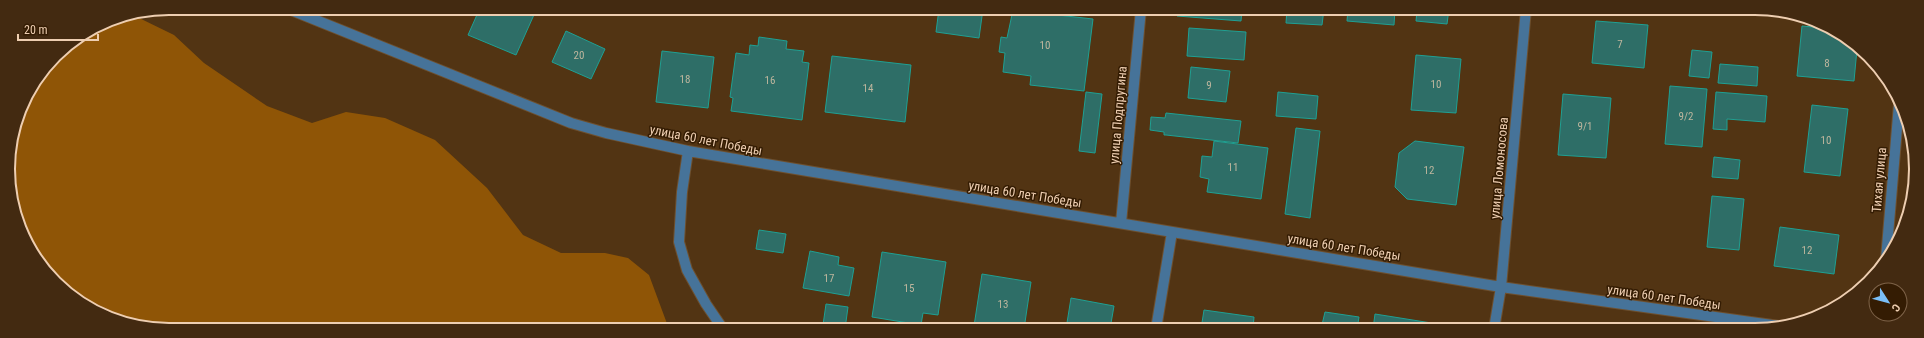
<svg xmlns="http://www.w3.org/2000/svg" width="1924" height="338" viewBox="0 0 1924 338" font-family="'Roboto Condensed',sans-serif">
	<rect width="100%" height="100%" fill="#523413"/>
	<path fill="#8f5506" d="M133,15l41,20 30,28 63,43 45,17 34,-11 39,6 50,22 52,48 36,47 38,18h44l23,5 21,17 20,54h-521l-59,-20 -41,-34 -32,-54 -8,-62 12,-52 35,-52 53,-35z"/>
	<path fill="#2e6e67" stroke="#1fa093" d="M480,8h57l-21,47 -48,-20z
		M939,9h44l-4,29 -43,-6z
		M1177,9h65l-1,12 -64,-5z
		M1287,9h37l-2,16 -36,-2z
		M1348,9h47l-1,16 -47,-4z
		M1408,9h41l-2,15 -31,-3 1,-10z
		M1674,9h20v2z
		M1730,9h40l-1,4z
		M1013,10l80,9 -9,72 -54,-6 1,-9 -28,-4 2,-19 -6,-1 2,-15 6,1z
		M1596,21l52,4 -4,43 -52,-5z
		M1802,26l33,3 22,20 -3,32 -57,-5z
		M1189,28l57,4 -2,28 -57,-4z
		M566,31l39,18 -14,30 -39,-17z
		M759,37l28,4 -1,8 18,2 -2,11 7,1 -7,57 -71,-9 2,-13 -3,-1 6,-44 13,2 1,-10 8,1z
		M1692,50l20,2 -3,26 -20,-2z
		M662,51l52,6 -6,51 -52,-6z
		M1416,55l45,4 -5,54 -45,-3z
		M832,56l79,9 -6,57 -80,-10z
		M1720,64l38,3 -1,19 -39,-3z
		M1191,67l39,4 -4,31 -38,-4z
		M1670,86l37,3 -5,58 -37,-3z
		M1086,92l16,2 -7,59 -16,-2z
		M1278,92l40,4 -2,23 -40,-3z
		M1716,92l51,4 -2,26 -38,-3v11l-14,-1z
		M1563,94l48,4 -5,60 -48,-3z
		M1812,105l36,4 -8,67 -36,-4z
		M1166,113l75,8 -3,22 -72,-8h-2v-3l-14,-2 1,-13 14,1z
		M1296,128l24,3 -10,87 -25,-4z
		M1214,141l54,7 -7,51 -54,-7 2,-13 -9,-2 2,-21 10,1z
		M1415,141l49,6 -8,58 -49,-6 -12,-12 4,-34z
		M1714,157l26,3 -2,19 -26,-2z
		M1712,196l32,3 -5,51 -32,-3z
		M1780,227l59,8 -5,39 -60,-8z
		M759,230l27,4 -3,19 -27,-4z
		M810,251l29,6 -1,8 16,3 -5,28 -46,-8z
		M882,252l64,10 -8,53 -15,-2 -2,12 -49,-8z
		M982,274l49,8 -7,47h-31l-19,-3z
		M1071,298l43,8 -4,23h-44z
		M826,304l22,3 -3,22h-16v-3l-6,-1z
		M1204,310l50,7 -1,12h-52z
		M1325,312l34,5 -2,12h-36z
		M1375,314l69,11v4h-71z"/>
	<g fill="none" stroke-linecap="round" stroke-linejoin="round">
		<g stroke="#6e502f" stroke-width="12">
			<path id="minor" d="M286,8l285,115 35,10 82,18 813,136 279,39
				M688,151l-6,41 -3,50 8,28 19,34 17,25
				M1121,223l20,-214
				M1886,259l13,-155
				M1156,329l16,-97
				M1494,329l7,-42 25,-278"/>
		</g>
		<use href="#minor" stroke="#467399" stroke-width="10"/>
	</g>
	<g text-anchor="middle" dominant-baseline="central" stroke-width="3" stroke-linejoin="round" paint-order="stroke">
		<g font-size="11" fill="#beb69e">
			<text x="1620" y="44">7</text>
			<text x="1045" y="45">10</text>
			<text x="579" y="55">20</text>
			<text x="1827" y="63">8</text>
			<text x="685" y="79">18</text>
			<text x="770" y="80">16</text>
			<text x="1436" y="84">10</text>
			<text x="1209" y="85">9</text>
			<text x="868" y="88">14</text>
			<text x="1686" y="116">9/2</text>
			<text x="1585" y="126">9/1</text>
			<text x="1826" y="140">10</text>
			<text x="1233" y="167">11</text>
			<text x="1429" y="170">12</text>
			<text x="1807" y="250">12</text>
			<text x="829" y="278">17</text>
			<text x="909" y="288">15</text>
			<text x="1003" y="304">13</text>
		</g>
		<g font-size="13" fill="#eeceb1" stroke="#341c03">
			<text transform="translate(1118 115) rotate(-85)">улица Подпругина</text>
			<text transform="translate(706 140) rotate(11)">улица 60 лет Победы</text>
			<text transform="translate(1499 168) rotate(-85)">улица Ломоносова</text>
			<text transform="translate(1879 180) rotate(-85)">Тихая улица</text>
			<text transform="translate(1025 194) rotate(9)">улица 60 лет Победы</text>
			<text transform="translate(1344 247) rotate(9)">улица 60 лет Победы</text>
			<text transform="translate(1664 297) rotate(8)">улица 60 лет Победы</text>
		</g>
	</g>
	<path d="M0 0H1924V338H0ZM169 15H1755A154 154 0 0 1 1909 169V169A154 154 0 0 1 1755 323H169A154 154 0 0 1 15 169V169A154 154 0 0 1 169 15Z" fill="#432a11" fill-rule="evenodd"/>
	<path fill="none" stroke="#eeceb1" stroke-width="2" d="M169 15H1755A154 154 0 0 1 1909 169V169A154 154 0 0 1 1755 323H169A154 154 0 0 1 15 169V169A154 154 0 0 1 169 15Z"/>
	<g transform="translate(1888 302) rotate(126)"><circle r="19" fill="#341c03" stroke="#7e6349"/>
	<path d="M0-3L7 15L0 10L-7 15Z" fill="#7abff8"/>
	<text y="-6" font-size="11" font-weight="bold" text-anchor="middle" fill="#eeceb1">С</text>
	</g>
	<path d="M18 34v6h80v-6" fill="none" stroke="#eeceb1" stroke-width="2"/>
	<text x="24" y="34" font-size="12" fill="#eeceb1" stroke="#341c03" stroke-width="3" paint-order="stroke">20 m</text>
</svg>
